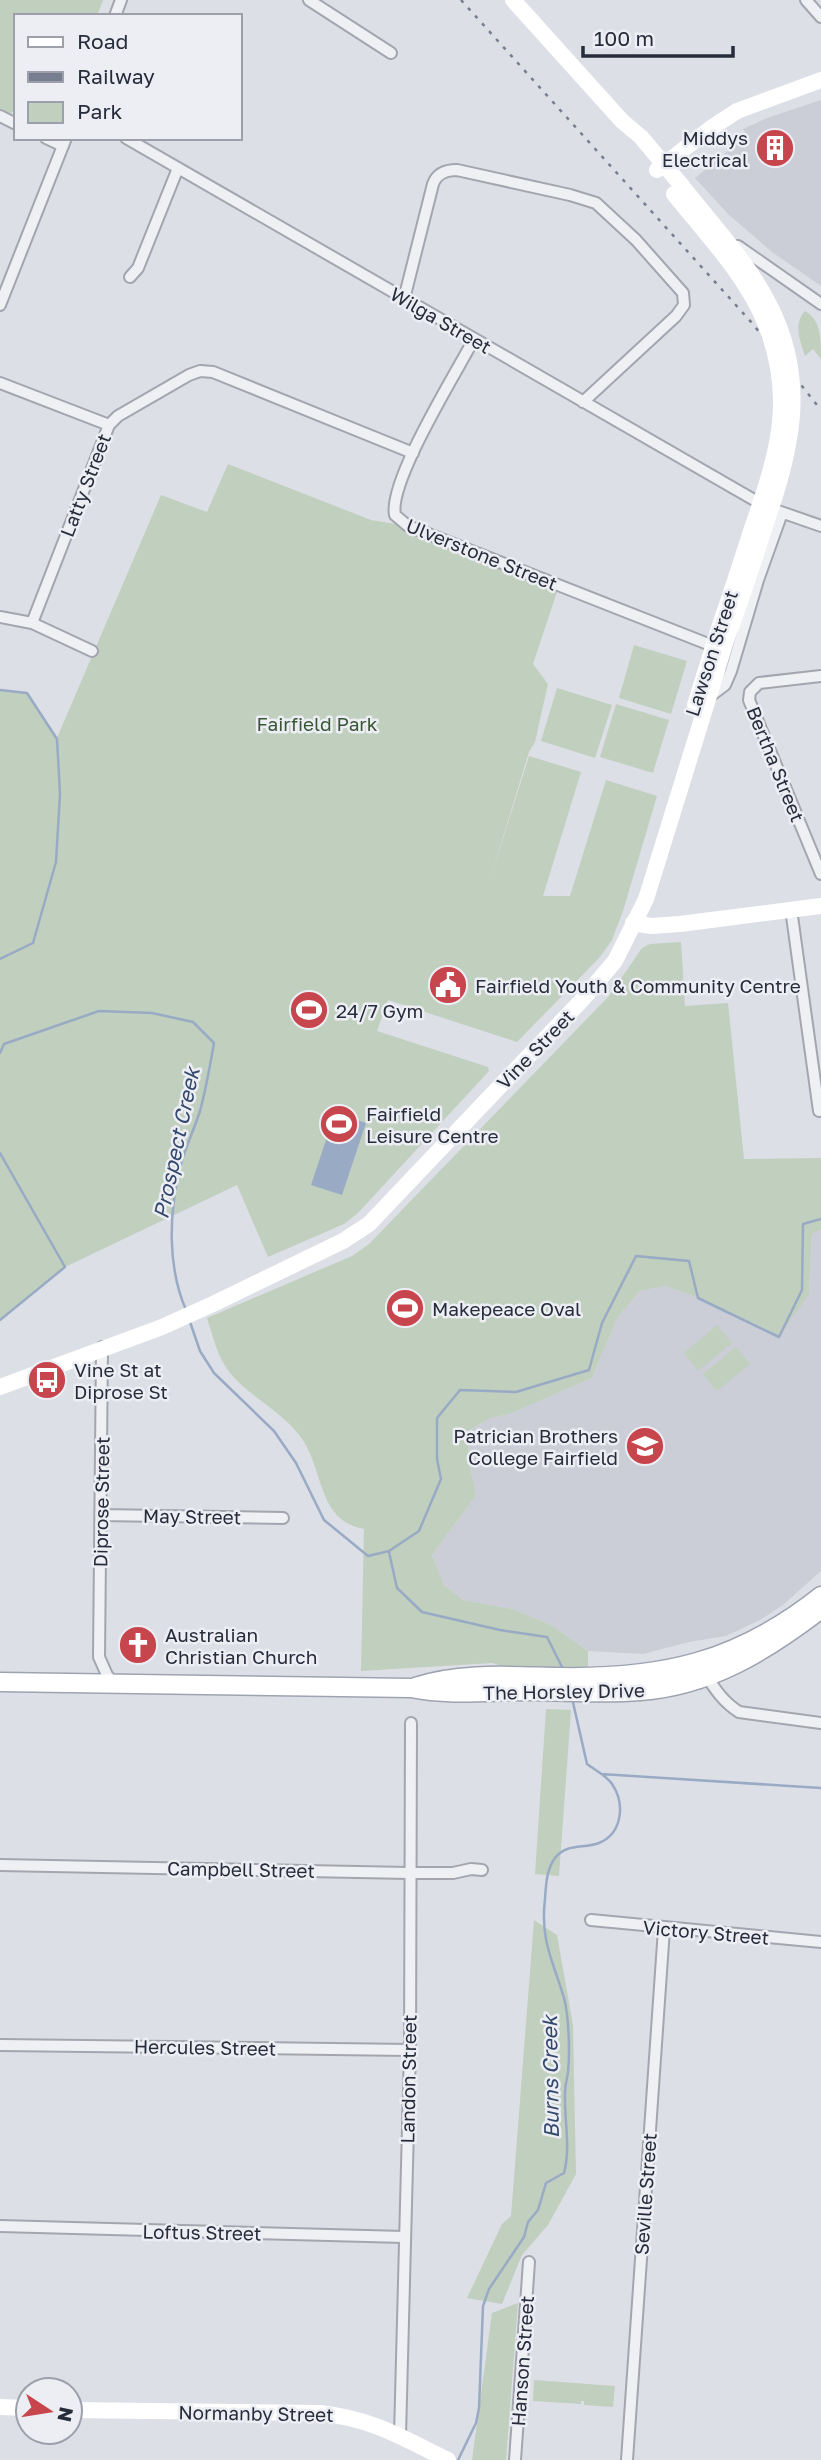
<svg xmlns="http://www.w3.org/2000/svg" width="821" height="2460" viewBox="0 0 821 2460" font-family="'Golos Text',sans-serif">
	<rect width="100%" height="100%" fill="#dddfe6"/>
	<path fill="#cbced7" d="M821,100v186l-49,-34 -44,-38 -33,-36 52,-43 -4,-6 24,-11z
		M821,1230v341l-38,34 -23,15 -34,16 -37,6 -46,12 -55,-3 -37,-26 -38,-16 -50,-9 -19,-15 -12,-30 44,-59 -7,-35 -1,-30 23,-13 19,-4 82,-36 26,-61 22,-26 26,-5 32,12 111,-4 3,-62z"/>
	<path fill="#c1cfbe" d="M0,0h103l-6,16h-81v94l-7,4 -9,-5z
		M805,311c16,9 16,27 16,48l-8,-10 -8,7c-5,-15 -12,-32 0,-45z
		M228,464l143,56 37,6 151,60 -26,78 15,20 -13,58 -6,10 -39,128 39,-124 52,16 -38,124h27l36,-116 51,16 -34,115 -11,29 -12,17 -83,85 -129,-42 -11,31 111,36 1,4 -131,142 -14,11 -76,33 -31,-72 -172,82 -65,53v-630l27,3 30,45 104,-243 46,17z
		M634,645l53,16 -16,53 -52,-16z
		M557,688l55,17 -17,53 -54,-17z
		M616,704l53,16 -16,53 -53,-16z
		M681,942l4,64 43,-3 16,156 77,-1v72l-9,3 -3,61 -30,43 -81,-39 -32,-12 -26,5 -22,26 -26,61 -82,36 -19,4 -23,13 1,30 7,35 -44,59 12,30 19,15 50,9 38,16 37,26v27l-56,-2 -40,-13 -131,8 3,-142c-45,-8 -40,-54 -60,-87 -20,-32 -64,-49 -80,-78 -8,-13 -12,-31 -17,-46l145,-62 17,-12 240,-248 33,-48 8,-4z
		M717,1325l15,18 -34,28 -14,-18z
		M736,1347l14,17 -33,27 -14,-17z
		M546,1709l25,1 -12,166 -24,-2z
		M534,1920l23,15 16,90 3,149 -28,51 -26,30 -20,49 -35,-6 35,-74 9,-8z
		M518,2303l-12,157h-34l20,-147z
		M534,2380l81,6 -2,21 -29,-2v-4h-3v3l-48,-3z"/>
	<path fill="#99aac5" d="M335,1113l31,10 -24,72 -31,-10z"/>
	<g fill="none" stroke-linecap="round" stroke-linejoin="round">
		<path stroke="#99aac5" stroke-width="2.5" d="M0,690l27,3 30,46 3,55 -4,68 -23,81 -33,16
			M0,1053l4,-9 95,-33 53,2 41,9 21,21c-4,23 -8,46 -14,68 -6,19 -15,37 -20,56 -11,46 -13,99 6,143
			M0,1153l65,114 -65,53
			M189,1319l11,32 14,22 60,58 22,32 28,57 44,36 21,-5 30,-20 22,-52 -4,-20v-41l23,-28 56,2 73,-22 13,-47 34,-67 53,5 9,37 81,39 23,-47 1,-66 18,-5
			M389,1552l8,36 25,24 78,18 47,7 17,34
			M601,1774l220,14
			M458,2460l18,-37 3,-15 4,-102 6,-17 35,-52 4,-15 10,-12 8,-27 18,-10c7,-26 0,-53 1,-80 0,-7 2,-14 3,-21 2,-19 1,-55 -4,-74 -11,-37 -24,-58 -19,-99 1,-13 1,-29 10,-41 11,-15 29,-9 44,-15 24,-10 26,-40 13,-59 -5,-8 -17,-14 -25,-20l-15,-66"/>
		<g stroke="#a3a6af" stroke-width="14">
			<path id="street" d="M309,0l82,53
				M806,0l15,17
				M115,16l6,-16
				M0,116l16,8
				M46,138l17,8
				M126,138l630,363
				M738,246l83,58
				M130,277l8,-9 40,-100
				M404,299l29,-115c4,-11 13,-14 24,-14l113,25 26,8 40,37 47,53 1,12 -8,11 -93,86
				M0,305l66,-167
				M474,339c-18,34 -86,143 -79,176l13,11 305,120
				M0,383l109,42
				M778,511l43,15
				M0,617l32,6 60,28
				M32,623l77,-198 9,-9 71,-41 11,-4 13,1 200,81
				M821,676l-62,7 -9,9 -1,8 72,174
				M709,697l16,-12 6,-14 27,-91 24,-67
				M791,909l28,202
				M102,1347l-3,310 8,18 7,8
				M101,1515l182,3
				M705,1674c10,15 18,28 34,38l82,11
				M0,1865l409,8h44l18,-4 11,1
				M591,1920l230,22
				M0,2045l410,5
				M0,2226l404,11
				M400,2436l10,-386 1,-327
				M515,2460l14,-198
				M627,2460l37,-531"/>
		</g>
		<g stroke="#9da3b1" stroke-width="21">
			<path id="primary" d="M0,1682l411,6c39,8 78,3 117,3 37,0 75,3 112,0 70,-5 126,-40 181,-82
				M415,1687c45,-15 96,-11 143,-10 104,2 180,-15 263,-81"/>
		</g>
		<use href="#street" stroke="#eff0f4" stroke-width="10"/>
		<path stroke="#fff" stroke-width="16" d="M513,0l109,121 19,16 41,49
			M657,170l54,-42 26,-17 84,-31
			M695,705l22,-71
			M633,923l18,3 29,-2 141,-18
			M0,1387l162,-60 51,-23 130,-63 26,-17 212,-223 34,-40 31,-62 81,-261
			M0,2407l28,1
			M70,2410l250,3c53,6 81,24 128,47"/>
		<use href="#primary" stroke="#fff" stroke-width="18"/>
		<path stroke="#777e8f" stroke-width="2.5" stroke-dasharray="3.5 7" stroke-linecap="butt" d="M461,0l291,323 69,87"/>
		<path stroke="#fff" stroke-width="16" d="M682,186c30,38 66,76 88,120 40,79 20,148 -7,226 -11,35 -23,71 -36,106
			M674,194c31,39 70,79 90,126 32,77 14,133 -12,208 -11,35 -23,71 -35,106"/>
	</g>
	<defs>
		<g id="building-disc" transform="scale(2.0125)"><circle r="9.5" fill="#c7464d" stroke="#eceef4"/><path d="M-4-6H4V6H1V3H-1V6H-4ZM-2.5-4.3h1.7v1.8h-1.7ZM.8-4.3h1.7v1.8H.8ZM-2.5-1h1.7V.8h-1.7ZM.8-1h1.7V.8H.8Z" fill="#fff"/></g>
		<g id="civic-disc" transform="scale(2.0125)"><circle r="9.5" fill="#c7464d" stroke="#eceef4"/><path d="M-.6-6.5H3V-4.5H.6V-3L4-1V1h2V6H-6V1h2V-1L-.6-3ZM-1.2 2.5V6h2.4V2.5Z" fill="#fff"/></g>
		<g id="stadium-disc" transform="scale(2.0125)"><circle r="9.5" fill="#c7464d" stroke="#eceef4"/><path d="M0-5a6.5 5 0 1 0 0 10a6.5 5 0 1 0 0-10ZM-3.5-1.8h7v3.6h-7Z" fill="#fff"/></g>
		<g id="bus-disc" transform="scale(2.0125)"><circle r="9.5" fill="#c7464d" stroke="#eceef4"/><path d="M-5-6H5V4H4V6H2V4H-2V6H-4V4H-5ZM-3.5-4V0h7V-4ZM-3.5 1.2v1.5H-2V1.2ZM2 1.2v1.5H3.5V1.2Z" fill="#fff"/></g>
		<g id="school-disc" transform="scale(2.0125)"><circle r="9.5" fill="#c7464d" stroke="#eceef4"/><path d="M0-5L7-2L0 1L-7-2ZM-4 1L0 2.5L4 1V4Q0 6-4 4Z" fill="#fff"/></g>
		<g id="church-disc" transform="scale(2.0125)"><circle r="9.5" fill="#c7464d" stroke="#eceef4"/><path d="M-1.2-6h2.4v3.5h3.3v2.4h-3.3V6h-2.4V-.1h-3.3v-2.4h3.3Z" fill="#fff"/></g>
	</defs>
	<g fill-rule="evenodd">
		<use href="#building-disc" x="775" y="148"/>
		<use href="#civic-disc" x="448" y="985"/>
		<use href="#stadium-disc" x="309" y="1010"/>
		<use href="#stadium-disc" x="339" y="1124"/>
		<use href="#stadium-disc" x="405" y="1308"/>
		<use href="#bus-disc" x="47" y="1380"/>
		<use href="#school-disc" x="645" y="1446"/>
		<use href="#church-disc" x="138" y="1645"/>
	</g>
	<g text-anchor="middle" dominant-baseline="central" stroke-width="5" stroke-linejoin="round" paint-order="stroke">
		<g font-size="19" fill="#272c3b" stroke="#eceef4" text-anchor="start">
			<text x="748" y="137" text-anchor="end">Middys<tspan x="748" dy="22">Electrical</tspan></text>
			<text x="475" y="985">Fairfield Youth &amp; Community Centre</text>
			<text x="336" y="1010">24/7 Gym</text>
			<text x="366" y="1113">Fairfield<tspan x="366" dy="22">Leisure Centre</tspan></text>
			<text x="432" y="1308">Makepeace Oval</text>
			<text x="74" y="1369">Vine St at<tspan x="74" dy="22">Diprose St</tspan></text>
			<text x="618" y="1435" text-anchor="end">Patrician Brothers<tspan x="618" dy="22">College Fairfield</tspan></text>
			<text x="165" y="1634">Australian<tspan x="165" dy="22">Christian Church</tspan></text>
		</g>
		<g font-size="19" fill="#272c3b" stroke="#eceef4">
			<text transform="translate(441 320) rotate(30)">Wilga Street</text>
			<text transform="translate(85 485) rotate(-69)">Latty Street</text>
			<text transform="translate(482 554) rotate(22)">Ulverstone Street</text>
			<text transform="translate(711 653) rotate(-72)">Lawson Street</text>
			<text transform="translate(776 764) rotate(68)">Bertha Street</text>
			<text transform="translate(535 1049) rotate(-46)">Vine Street</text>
			<text transform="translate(101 1502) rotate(-89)">Diprose Street</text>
			<text transform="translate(192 1516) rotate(1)">May Street</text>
			<text transform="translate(564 1691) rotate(-1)">The Horsley Drive</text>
			<text transform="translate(241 1869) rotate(1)">Campbell Street</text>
			<text transform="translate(706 1932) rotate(5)">Victory Street</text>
			<text transform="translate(205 2047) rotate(1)">Hercules Street</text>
			<text transform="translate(408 2079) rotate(-89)">Landon Street</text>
			<text transform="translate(645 2194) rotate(-86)">Seville Street</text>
			<text transform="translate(202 2232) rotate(1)">Loftus Street</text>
			<text transform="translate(522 2361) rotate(-86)">Hanson Street</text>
			<text transform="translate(256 2413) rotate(1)">Normanby Street</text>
		</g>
		<g font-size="19" fill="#385635" stroke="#eceef4">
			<text x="317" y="723">Fairfield Park</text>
		</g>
		<g font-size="21" font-style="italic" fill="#33486d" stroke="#eceef4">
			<text transform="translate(176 1143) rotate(-78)">Prospect Creek</text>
			<text transform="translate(550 2077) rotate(-91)">Burns Creek</text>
		</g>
	</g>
	<rect x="14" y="14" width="228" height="126" fill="#eceef4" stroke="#9da0aa" stroke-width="2"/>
	<rect x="28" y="37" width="35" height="10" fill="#ffffff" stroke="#9da0aa" stroke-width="2"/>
	<text x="77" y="49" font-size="21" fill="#272c3b">Road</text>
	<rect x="28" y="72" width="35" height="10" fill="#777e8f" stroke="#9da0aa" stroke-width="2"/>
	<text x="77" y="84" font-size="21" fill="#272c3b">Railway</text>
	<rect x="28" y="102" width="35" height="21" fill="#c1cfbe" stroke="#9da0aa" stroke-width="2"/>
	<text x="77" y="119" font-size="21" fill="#272c3b">Park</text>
	<g transform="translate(49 2411) rotate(102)"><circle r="33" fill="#eceef4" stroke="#9da0aa" stroke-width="2"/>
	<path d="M0-5L12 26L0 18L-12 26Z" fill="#c7464d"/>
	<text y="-10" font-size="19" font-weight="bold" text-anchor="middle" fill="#272c3b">N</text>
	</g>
	<path d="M583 46v10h150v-10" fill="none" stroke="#272c3b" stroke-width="3.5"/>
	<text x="594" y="46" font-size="21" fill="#272c3b" stroke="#eceef4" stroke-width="5" paint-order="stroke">100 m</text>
</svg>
